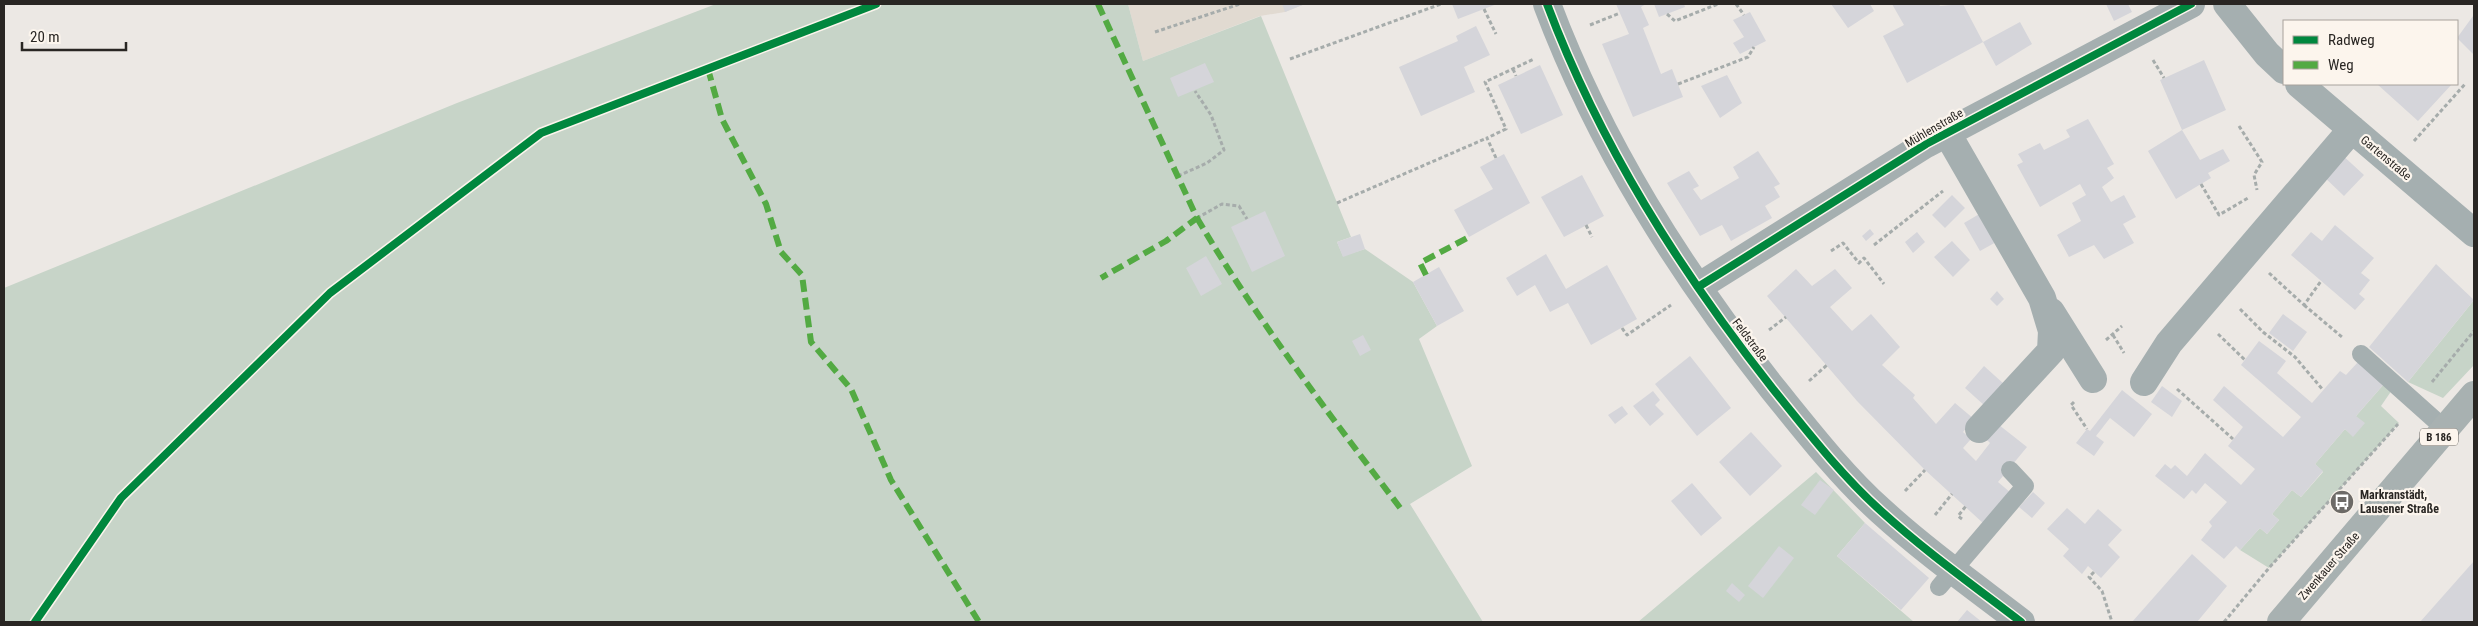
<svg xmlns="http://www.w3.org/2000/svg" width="2478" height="626" viewBox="0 0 2478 626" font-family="'Roboto Condensed',sans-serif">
	<rect width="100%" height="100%" fill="#ece8e4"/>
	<path fill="#e1dad1" d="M1128,4h177l-20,8 -25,4 -117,45z"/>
	<path fill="#c7d4c8" d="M716,4h412l15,57 118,-45 90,221 -14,5 6,14 22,-7 48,33 24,44 -18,13 53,127 -62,38 73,118h-1479v-334l453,-185z
		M2474,300v65l-31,33 -35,-16z
		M2384,384l8,6 -11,16 18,17 -130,145 -29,-18 20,-22 7,6 12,-14 -7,-6 20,-24 9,7 22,-25 -8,-8 30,-35 8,7 3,-20z
		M1816,472l49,51 -28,33 77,66h-276z"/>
	<path fill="#d5d5da" d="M1282,4h23l-20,8z
		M1452,4h45l-39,15z
		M1616,4h30l-5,3 8,18 -6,3 18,46 11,-5 11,28 -50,20 -31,-73 27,-10z
		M1654,4h30l1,3 -26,10z
		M1831,4h39l4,7 -26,17z
		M1892,4h47l1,2 23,-2 20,38 -76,41 -24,-47 21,-11z
		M2106,4h22l4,8 -18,9z
		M1750,12l16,29 -26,13 -7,-11 11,-6 -11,-17z
		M2473,16l1,1v38l-17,-17z
		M2020,22l12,22 -36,22 -13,-24z
		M1476,26l14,29 -26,12 11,25 -54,24 -22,-49 59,-26 -2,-5z
		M2204,60l22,50 -44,20 -22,-50z
		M1205,63l9,19 -36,15 -8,-19z
		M1540,65l23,50 -42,19 -23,-49z
		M1727,75l15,28 -22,15 -19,-32z
		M2377,84h75l-34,37z
		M2088,119l26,45 -7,4 7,10 -12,9 9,15 13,-7 12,22 -13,7 11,19 -30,16 -10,-14 -25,12 -12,-22 24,-14 -9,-18 14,-8 -6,-11 -40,23 -23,-42 6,-3 -5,-8 22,-11 4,7 26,-13 -4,-7z
		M2182,130l18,30 23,-11 7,12 -22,12 3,5 -35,21 -28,-48z
		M1758,151l22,33 -6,3 6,10 -15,9 7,12 -41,23 -9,-16 -22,11 -33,-53 22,-12 10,15 -6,3 8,11 38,-22 -6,-11z
		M2340,153l24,22 -20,21 -23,-22z
		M1504,154l26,49 -61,34 -15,-27 39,-21 -13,-22z
		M1582,175l22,41 -40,21 -23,-40z
		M1952,195l13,13 -20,20 -13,-13z
		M1265,211l20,45 -33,16 -21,-45z
		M1981,213l17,28 -18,10 -16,-28z
		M2335,225l39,33 -13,15 9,7 -11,14 6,5 -10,11 -64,-55 20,-23 11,9z
		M1870,229l4,5 -8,7 -4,-5z
		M1917,232l8,10 -12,11 -8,-11z
		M1360,234l5,15 -22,8 -6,-15z
		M1952,241l18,19 -17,17 -19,-20z
		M1546,254l20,35 41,-24 30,54 -46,26 -23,-42 -18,9 -15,-27 -18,11 -11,-18z
		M1206,256l16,28 -21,12 -15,-28z
		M2436,264l38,36 -66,82 -39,-35z
		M1439,267l25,44 -27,15 -24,-44z
		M1796,269l16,17 23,-17 17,19 -22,19 22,24 19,-17 29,33 -18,18 33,30 -2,3 23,26 19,-21 19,16 -11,13 8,7 -8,9 13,13 14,-18 -8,-8 12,-14 33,26 -29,35 13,11 -28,30 -58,-53 -68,-69 -90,-105z
		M1997,291l7,8 -7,7 -7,-7z
		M2283,314l24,18 -14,19 -24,-18z
		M1363,335l8,15 -11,6 -8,-15z
		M2259,341l27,20 -9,12 35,30 28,-32 6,4 12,-13 26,22 -28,32 9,7 -12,14 -8,-8 -30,35 8,7 -22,26 -9,-7 -20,24 7,6 -12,14 -7,-6 -20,22 -4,-4 -12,13 -23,-19 11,-14 -3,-4 18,-20 -22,-19 -9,11 -4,-4 -8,9 -29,-23 10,-12 6,5 4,-4 12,11 18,-23 36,32 14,-16 -27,-23 15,-19 -30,-27 11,-14 59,51 18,-20 -60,-52z
		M1690,356l41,52 -34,28 -42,-52z
		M1984,366l20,18 -19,22 -20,-18z
		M2162,386l20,15 -10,16 -21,-15z
		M2122,390l30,24 -18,23 -24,-19 -14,18 8,6 -10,14 -18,-13 11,-14 3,2z
		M1653,391l7,9 -5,5 9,9 -14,12 -17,-20z
		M1622,406l6,8 -13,10 -7,-9z
		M1751,432l31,34 -32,30 -31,-34z
		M1820,480l14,10 -19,25 -14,-10z
		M1692,483l30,35 -21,18 -30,-35z
		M2033,492l12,11 -13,15 -13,-11z
		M2067,508l18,16 13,-15 24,21 -14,15 12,12 -19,21 -13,-12 -6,8 -19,-18 6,-7 -22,-20z
		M1865,523l64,55 -28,32 -64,-54z
		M1779,546l15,12 -31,40 -15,-12z
		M2192,554l35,32 -30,36h-65z
		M2474,561v61h-54z
		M1732,583l13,12 -6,7 -13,-11z
		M1967,610l15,12h-25z"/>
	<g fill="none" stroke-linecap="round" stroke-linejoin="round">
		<path stroke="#a6acab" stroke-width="3" stroke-dasharray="4 2.5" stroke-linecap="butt" d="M1736,4l8,11
			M1484,9l12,25
			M1667,14l8,7 43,-17
			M1590,25l30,-12
			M1155,32l85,-28
			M1290,59l151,-55
			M2153,60l11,18
			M1513,69l3,7
			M1678,84l70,-27 6,-10
			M2239,126l23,36 -8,13 3,15
			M2414,141l52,-58
			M1496,158l-9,-20 19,-9 -21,-47 49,-23
			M1178,176l29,-13 17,-13 -13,-35 -16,-24
			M2201,184l18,31 29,-17
			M1337,203l150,-65
			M1197,218l25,-14 17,2 8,13
			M1586,225l6,12
			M1874,245l69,-54
			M1831,251l12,-8 16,20 5,-5 20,26
			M2269,273l35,32 17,-24
			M2304,305l38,32
			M2240,309l23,23 32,25 28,33
			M1622,328l5,7 44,-30
			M1769,330l17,-13
			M2218,334l27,26
			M2113,335l11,18
			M2106,340l16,-14
			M1809,381l18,-16
			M2432,382l42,-51
			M2177,389l56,50
			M2074,402l-3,3 16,24
			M1905,491l20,-21
			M1935,515l17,-21
			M1962,519l-4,-3 8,-10
			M2094,572l-5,5 13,14 10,31
			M2224,622l45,-54 129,-144"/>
		<path stroke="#a5afb0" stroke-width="18" d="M2361,354l84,75
			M1939,587l86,-101 -15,-16"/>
		<path stroke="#a5afb0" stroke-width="28" d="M1547,4c53,141 133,267 226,385 34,42 68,86 108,122 44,40 93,75 140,111
			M2227,4l40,50 17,16
			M2299,84l175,149
			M1947,133l95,165 10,33 -1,20 -72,78
			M1698,287l228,-143 265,-140
			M2051,312l42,67
			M2144,382l25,-39 183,-214"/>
		<path stroke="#a8b1b1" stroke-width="28" d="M2281,622l193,-227"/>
		<path stroke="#53aa43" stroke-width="6" stroke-dasharray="12 6" stroke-linecap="butt" d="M1098,4l99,214 -31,23 -65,37
			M708,69l14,50 44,85 15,48 21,23 9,67 40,47 40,91 88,142
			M1197,218c60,102 132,196 204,291
			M1426,275l-6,-12 49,-26"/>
		<g stroke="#fcf5ed" stroke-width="11">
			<path id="cycleway" d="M1547,4c53,141 133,267 226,385 34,42 68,86 108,122 44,40 93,75 140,111
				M1698,287l228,-143 265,-140
				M35,622l86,-124 209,-205 211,-160 335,-129"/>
		</g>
		<use href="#cycleway" stroke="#00873e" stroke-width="8"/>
	</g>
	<defs>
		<g id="bus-disc" transform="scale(1.25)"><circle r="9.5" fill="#6d6a67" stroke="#fcf5ed"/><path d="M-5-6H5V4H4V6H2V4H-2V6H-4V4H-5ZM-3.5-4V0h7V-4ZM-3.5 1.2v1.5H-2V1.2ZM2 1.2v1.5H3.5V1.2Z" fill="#fff"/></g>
	</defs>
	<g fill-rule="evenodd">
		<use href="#bus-disc" x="2342" y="502"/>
	</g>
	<g text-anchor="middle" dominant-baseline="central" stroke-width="4.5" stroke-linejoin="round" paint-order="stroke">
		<rect fill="#fcf5ed" stroke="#686460" stroke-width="1" x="2420" y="428.5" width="38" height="17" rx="4"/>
		<g font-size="11" font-weight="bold" fill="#292623">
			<text x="2439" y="437">B 186</text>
		</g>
		<g font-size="12" fill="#292623" stroke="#fcf5ed">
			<text transform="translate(1934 128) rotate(-30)">Mühlenstraße</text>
			<text transform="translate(2386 158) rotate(40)">Gartenstraße</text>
			<text transform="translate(1750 340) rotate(53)">Feldstraße</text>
			<text transform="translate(2329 566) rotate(-49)">Zwenkauer Straße</text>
		</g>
		<g font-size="12" font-weight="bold" fill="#292623" stroke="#fcf5ed" text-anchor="start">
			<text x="2360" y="495">Markranstädt,<tspan x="2360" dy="14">Lausener Straße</tspan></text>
		</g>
	</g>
	<rect width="2478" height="626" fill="none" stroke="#292623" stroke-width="10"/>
	<rect x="2283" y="20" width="175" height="65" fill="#fcf5ed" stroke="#a8a29c"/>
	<rect x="2293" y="36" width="25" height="8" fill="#00873e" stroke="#a8a29c"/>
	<text x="2328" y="45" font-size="15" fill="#292623">Radweg</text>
	<rect x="2293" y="61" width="25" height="8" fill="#53aa43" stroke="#a8a29c"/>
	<text x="2328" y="70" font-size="15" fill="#292623">Weg</text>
	<path d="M22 42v8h104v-8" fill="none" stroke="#292623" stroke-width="2.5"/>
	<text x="30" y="42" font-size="15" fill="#292623" stroke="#fcf5ed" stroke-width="4" paint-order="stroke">20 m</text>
</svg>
